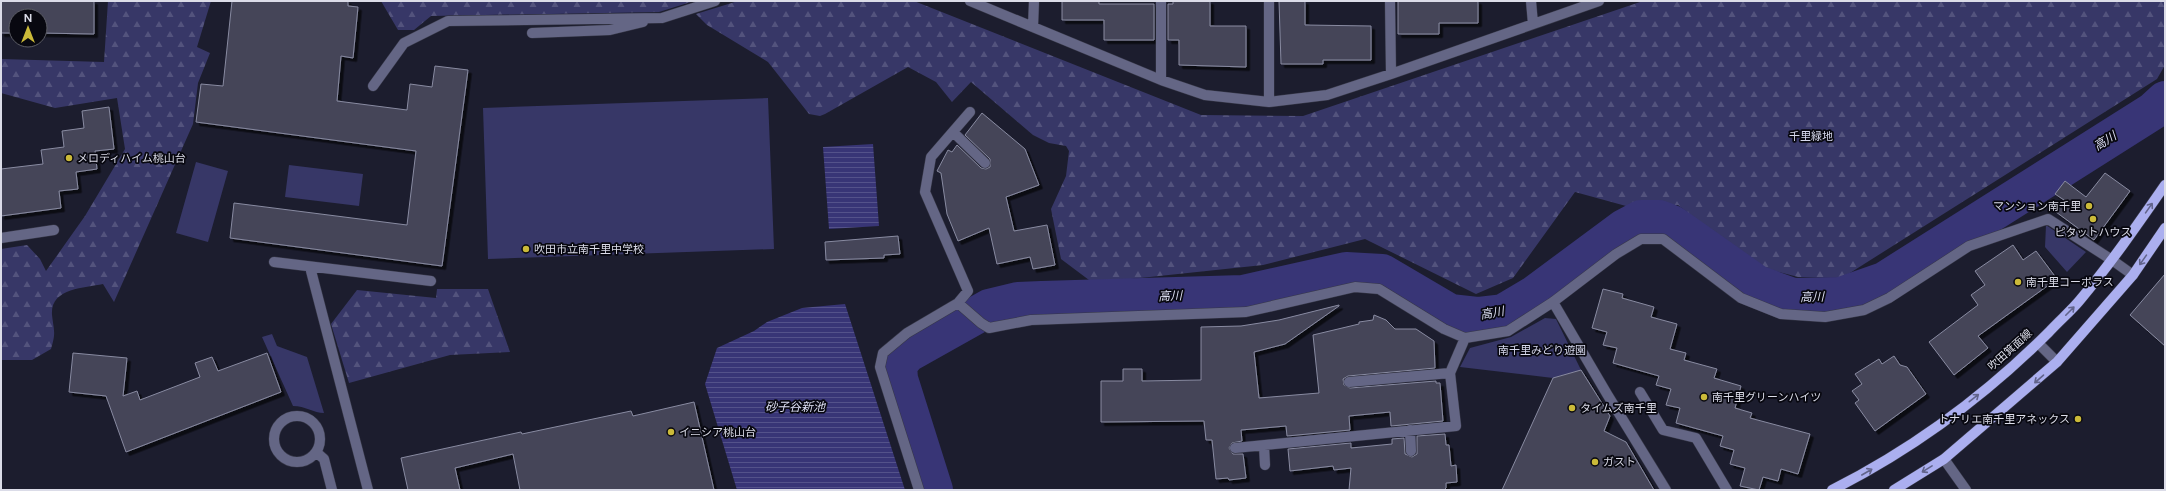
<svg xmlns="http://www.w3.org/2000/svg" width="2166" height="491" viewBox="0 0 2166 491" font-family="Figtree,'Noto Sans JP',sans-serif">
	<defs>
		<pattern id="forest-firs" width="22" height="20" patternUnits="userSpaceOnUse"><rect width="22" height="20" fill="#373767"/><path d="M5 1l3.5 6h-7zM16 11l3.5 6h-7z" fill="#53537d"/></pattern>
		<pattern id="water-rules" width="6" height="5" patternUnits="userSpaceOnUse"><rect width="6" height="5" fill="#383576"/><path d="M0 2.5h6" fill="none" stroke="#54528a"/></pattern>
		<filter id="shadow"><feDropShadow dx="3.5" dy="3.5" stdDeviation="0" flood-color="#0009"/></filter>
	</defs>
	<rect width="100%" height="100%" fill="#1c1d2e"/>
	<path fill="url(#forest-firs)" d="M108,1h103l-14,46 13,6 -12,30 -5,41 -79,178 -11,-18c-19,4 -53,4 -51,31 2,17 4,17 -1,34l-19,11h-31v-111l26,-4 13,14 6,12 39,-55 40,-67 -8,-51 -62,10 -54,-15v-34l103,3z
		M381,1h313l-35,11 -228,4 -17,14h-16z
		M738,1h176l287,114 102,1 340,-115h522v64l-8,14 -315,199 -44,-1 -41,-11 -79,-61 -52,1 -51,-14 -62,86 -37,16 -111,-55 -102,26 -170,18 -32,-24 -10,-50 15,-33 3,-25 -3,-5 -17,-3 -16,-8 -62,-53 -19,20 -16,-20 -28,-15 -83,47 -5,2 -11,-2 -41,-52 -61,-37 -11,-11z
		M437,289h51l22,63 -60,3 -101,28 -18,-59 26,-34 79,8z"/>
	<path fill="#373767" d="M768,98l6,151 -286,10 -5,-151z
		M196,162l32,9 -20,71 -32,-9z
		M289,165l74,9 -4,32 -74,-9z
		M2046,225l40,27 -19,20 -22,-25z
		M1545,318l11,1 25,51 -28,8 -93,-11 10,-19 41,-11z
		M272,334l5,12 30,11 17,56c-10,0 -19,-7 -31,-7l-31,-69z"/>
	<path fill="url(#water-rules)" d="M873,144l6,82 -50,3 -6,-82z
		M845,304l60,186h-168l-32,-106 12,-36 37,-17 13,-9 35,-14z"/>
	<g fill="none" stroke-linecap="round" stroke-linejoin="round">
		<path stroke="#383576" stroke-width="38" d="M934,490l-35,-111 -1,-14 9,-11 82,-46 29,-7 24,-1 201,-6 103,-23 36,2 68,40 27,3 26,-3 32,-19 89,-66 17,-9h18l13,5 85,60 36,13 48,-1 43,-15 269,-170 12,-11"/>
	</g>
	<path fill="#444559" stroke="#898ba1" filter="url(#shadow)" d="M1,1h93v33l-54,-1v-17h-24v17h-15z
		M232,1h116v5l10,1 -5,51 -12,-2 -4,45 70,9 3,-26 22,3 3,-21 33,4 -26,196 -212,-28 4,-35 173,22 9,-74 -220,-29 5,-38 22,2z
		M1062,1h37v3h55v36h-50v-20h-42z
		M1173,1h37v25h36v41l-67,-2v-25h-11v-36h5z
		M1279,1h26v24l66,1v34h-48v4h-42z
		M1398,1h80v22h-39v11h-41z
		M109,107l5,42 -19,2 2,18 -21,3 2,17 -19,2 2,17 -60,8v-47l42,-5 -2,-14 23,-3 -2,-16 22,-3 -2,-17z
		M982,113l43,36 14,36 -33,12 8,34 33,-6 8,40 -22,4 -3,-12 -33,7 -8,-36 -31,13 -11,-27 -6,-41 -4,-2 11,-21 4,2 5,-7 24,23 5,1 4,-2v-8l-25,-24z
		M2105,173l25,18 -36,49 -38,-28 8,-12 -9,-6 10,-13 21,16z
		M898,236l2,18 -16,1v3l-58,2 -1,-18z
		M2013,245l10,15 13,-9 21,28 -79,57 10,12 -34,27 -25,-33 49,-37 -7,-10 14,-10 -10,-14z
		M2165,274v72l-35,-31z
		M1603,289l20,5 -1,4 32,9 -3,10 26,7 -7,25 16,4 -2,7 33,9 -3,9 27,8 -6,22 17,5 -2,5 60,16 -12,40 -17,-5 -3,12 -15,-4 -4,13 -19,-4 5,-18 -15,-4 4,-14 -14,-4 3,-10 -47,-13 4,-15 -14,-3 5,-16 -15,-4 3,-9 -46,-13 4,-15 -14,-3 4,-13 -15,-4z
		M1339,305v1l-54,38 -31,8 5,46 60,-5 -6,-58 46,-11v-2l14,-2 1,-5 12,5 9,9h21l18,12 1,27 -87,8 -5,3 1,6 6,3 86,-7v2h4l3,38 -52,5 -1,-14 -41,4 1,14 -63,6 -1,-10 -45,4 1,11 -10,2 -3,5 4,6h10l3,24 -17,2 -1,-2 -12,1 -4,-39h-6l-2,-19 -103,1v-41h22v-12h19v12l59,-1v-53l40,-1 38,-6z
		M73,353l54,5 -4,38 14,-5 3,9 60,-23 -5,-14 17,-6 6,14 49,-18 14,39 -155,60 -20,-56 -37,-4z
		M1894,356l6,9 7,2 19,27 -51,37 -20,-28 4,-3 -7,-9 10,-7 -7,-10 24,-15 3,5z
		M1581,370l29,46 -6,15 22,11 28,48h-152l51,-112z
		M694,402l20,88h-194l-7,-36 -58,14 5,22h-52l-7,-32 120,-26 1,2 109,-23 2,5z
		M1445,434l1,11h3l2,21 5,-1 1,17 -11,1v5l-2,2h-95l2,-22 -17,2 -1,-4 -43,5 -2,-22 63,-6v5l41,-4v-5l12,-1 1,16 7,3 5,-3v-18z"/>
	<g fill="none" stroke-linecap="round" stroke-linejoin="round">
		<g stroke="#373848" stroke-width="11">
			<path id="minor" d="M970,1l191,79 44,15 64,7 58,-7 64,-21 208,-73
				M1161,1v79
				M1390,1l1,73
				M1531,1l2,23
				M1033,27l1,-26
				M532,33l78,-3 33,-8
				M373,86l31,-43 44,-22 214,-3 53,-17
				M1269,102v-101
				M953,132l32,31
				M1,238l53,-8
				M274,262l157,19
				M310,267l58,223
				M1553,302l54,92 59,96
				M958,303l10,-12 -43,-99 6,-35 39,-45
				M2038,343l19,19
				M1349,382l101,-9
				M1640,392l23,38 33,8 31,52
				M274 439a23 23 0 1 1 46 0a23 23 0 1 1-46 0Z
				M1410,430l1,21
				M1264,446l1,19
				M1235,448l221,-22 -6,-53 15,-35
				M316,452l8,7 8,31
				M1944,459l22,31
				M919,490l-39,-123 3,-14 24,-20 51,-30 23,20 8,5 42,-8 215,-8 109,-25 24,2 65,40 21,9 43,-7 45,-29 63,-48 25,-15h22l78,59 40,16 44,3 39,-7 25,-12 80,-52 79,-27 64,41 21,15"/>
		</g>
		<g stroke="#373848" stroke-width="11">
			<path id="major" d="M1832,490c79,-40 154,-95 217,-158 10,-11 22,-21 31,-32 31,-37 58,-76 85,-115
				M1894,490l50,-31 113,-97 76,-87 32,-47"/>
		</g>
		<use href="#minor" stroke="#646685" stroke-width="10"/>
		<use href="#major" stroke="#abafef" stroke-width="10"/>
	</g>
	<defs><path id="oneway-shaft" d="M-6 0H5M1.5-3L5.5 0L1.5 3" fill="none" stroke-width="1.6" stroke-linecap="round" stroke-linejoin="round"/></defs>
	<g stroke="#62648b">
		<use href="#oneway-shaft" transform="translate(2149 208) rotate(-55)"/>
		<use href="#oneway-shaft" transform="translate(2143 260) rotate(125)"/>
		<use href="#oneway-shaft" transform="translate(2070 311) rotate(-45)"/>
		<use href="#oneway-shaft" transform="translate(2039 379) rotate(139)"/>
		<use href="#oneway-shaft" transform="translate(1974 398) rotate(-38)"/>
		<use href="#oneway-shaft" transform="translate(1927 469) rotate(148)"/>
		<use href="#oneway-shaft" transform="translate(1867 472) rotate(-30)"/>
	</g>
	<g fill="#cbba39" stroke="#080810" stroke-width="1.5">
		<circle cx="69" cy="158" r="4"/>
		<circle cx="2089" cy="206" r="4"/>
		<circle cx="2093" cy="219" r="4"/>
		<circle cx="526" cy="249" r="4"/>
		<circle cx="2018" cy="282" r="4"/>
		<circle cx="1704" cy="397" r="4"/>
		<circle cx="1572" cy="408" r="4"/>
		<circle cx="2078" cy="419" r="4"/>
		<circle cx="671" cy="432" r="4"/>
		<circle cx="1595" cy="462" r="4"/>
	</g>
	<g text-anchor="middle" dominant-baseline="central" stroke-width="3.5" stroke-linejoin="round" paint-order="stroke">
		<g font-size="11" fill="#d7d9ed" stroke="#080810">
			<text x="1811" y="136">千里緑地</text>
			<text x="1542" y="350">南千里みどり遊園</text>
		</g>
		<g font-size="11" fill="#dbdce8" stroke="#080810" text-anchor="start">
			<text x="77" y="158">メロディハイム桃山台</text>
			<text x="2081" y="206" text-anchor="end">マンション南千里</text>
			<text x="2093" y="232" text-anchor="middle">ピタットハウス</text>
			<text x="534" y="249">吹田市立南千里中学校</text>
			<text x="2026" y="282">南千里コーポラス</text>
			<text x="1712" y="397">南千里グリーンハイツ</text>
			<text x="1580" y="408">タイムズ南千里</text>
			<text x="2070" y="419" text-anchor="end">トナリエ南千里アネックス</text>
			<text x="679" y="432">イニシア桃山台</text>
			<text x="1603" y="462">ガスト</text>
		</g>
		<g font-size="11" fill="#dbdce8" stroke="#080810">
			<text transform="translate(2010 350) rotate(-42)">吹田箕面線</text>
		</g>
		<g font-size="12" font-style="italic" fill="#dcdef2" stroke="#080810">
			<text transform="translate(2105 141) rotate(-32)">高川</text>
			<text transform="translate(1170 296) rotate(-2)">高川</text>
			<text transform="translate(1812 297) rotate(-1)">高川</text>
			<text transform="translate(1492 313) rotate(-10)">高川</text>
			<text x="795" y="407">砂子谷新池</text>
		</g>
	</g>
	<rect width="2166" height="491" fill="none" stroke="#dbdce8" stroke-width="4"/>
	<g transform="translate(28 28)"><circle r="19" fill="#080810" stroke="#5c5d66"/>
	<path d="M0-3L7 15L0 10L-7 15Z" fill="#cbba39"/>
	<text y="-6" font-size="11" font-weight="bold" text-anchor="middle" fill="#dbdce8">N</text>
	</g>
</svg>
